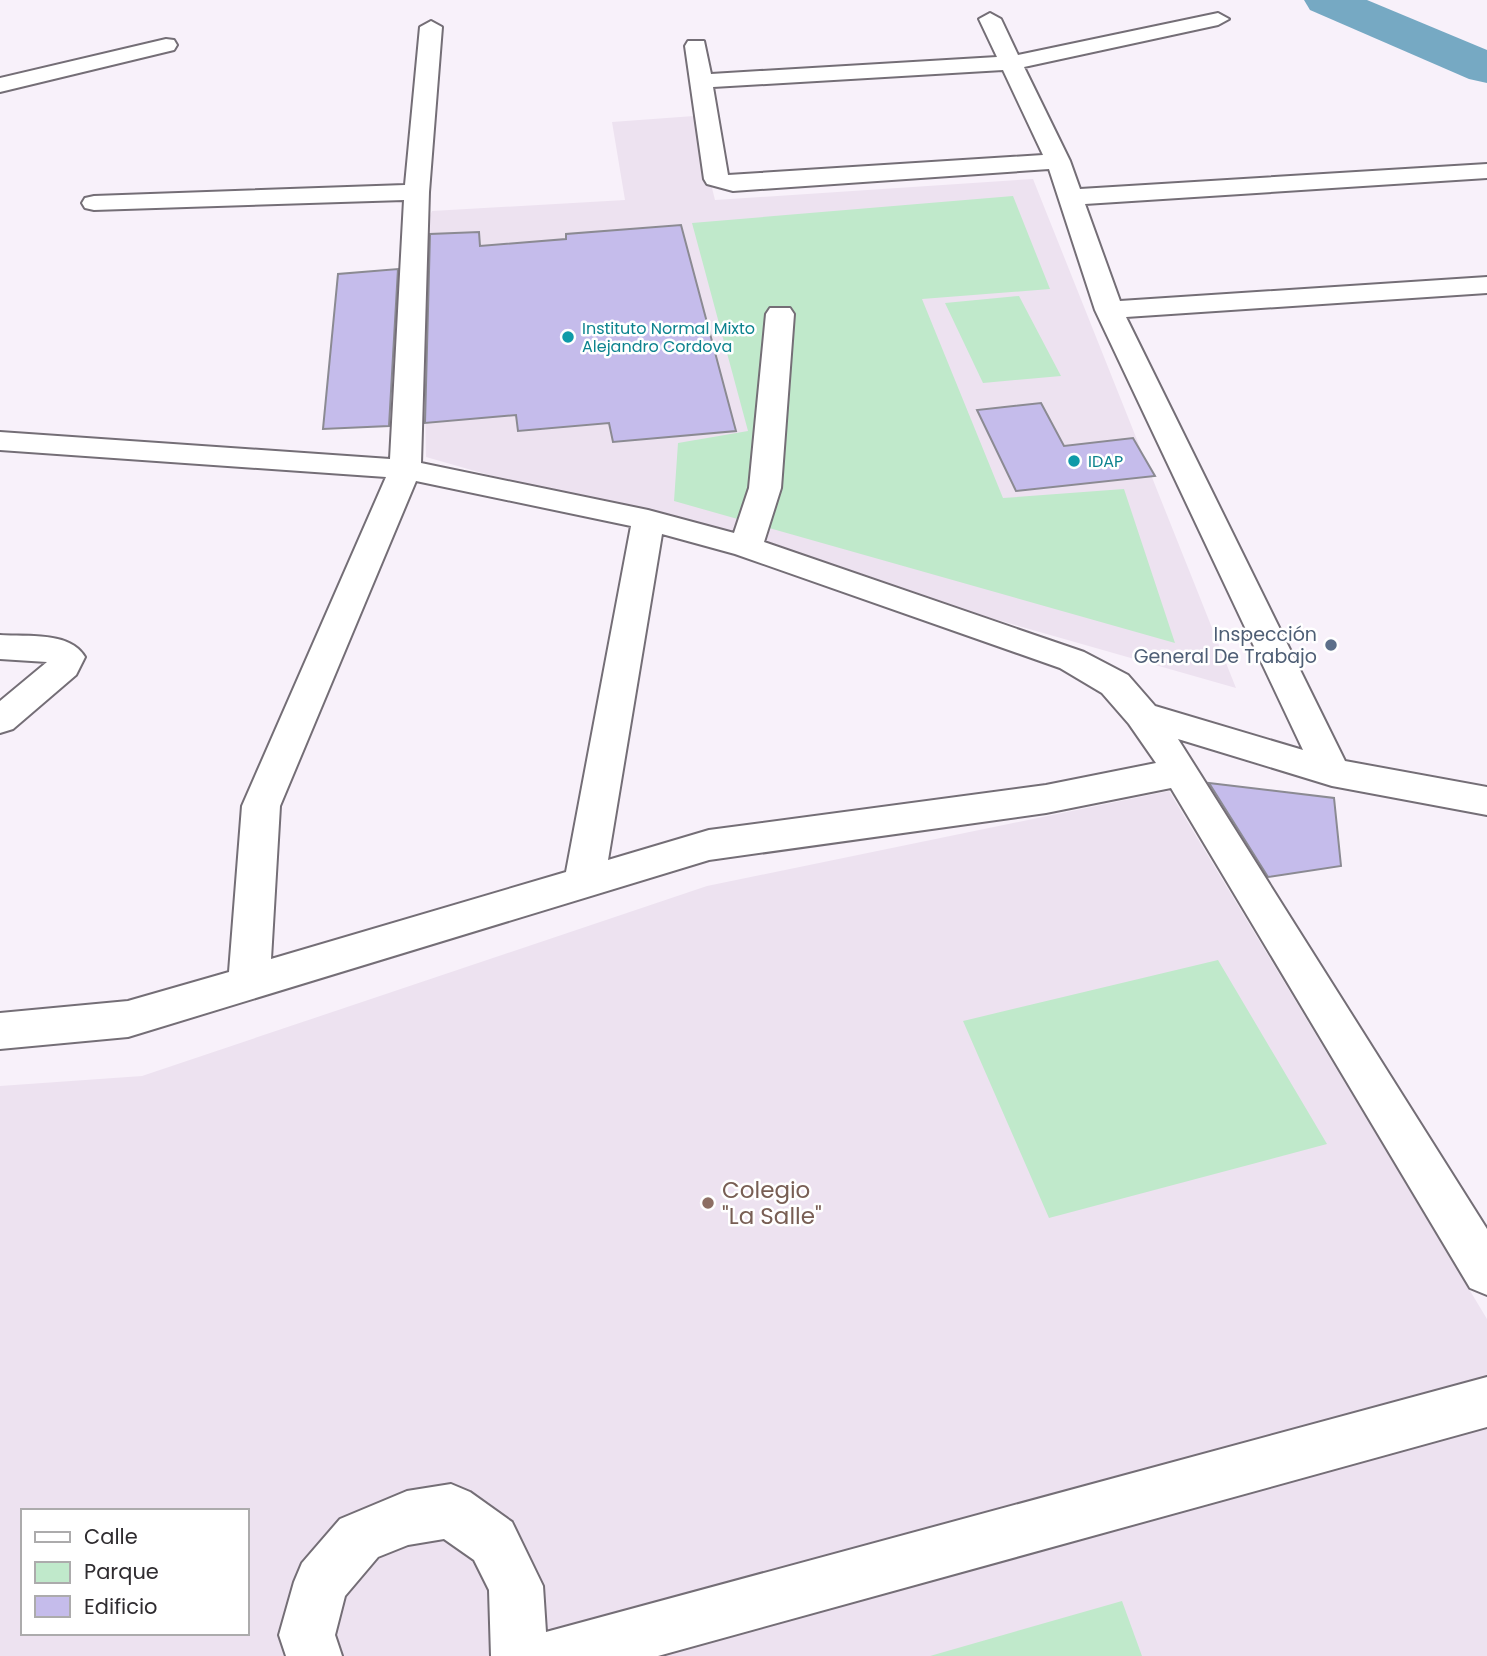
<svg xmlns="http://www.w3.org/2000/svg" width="1487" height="1656" viewBox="0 0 1487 1656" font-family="Poppins,sans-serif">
	<rect width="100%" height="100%" fill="#f8f1fa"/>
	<path fill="#ede2f0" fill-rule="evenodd" d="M694,116l21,84 318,-21 203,509 -810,-231 -4,-223 10,-23 193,-11 -13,-78z
		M1169,791l318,528v337h-1487v-570l142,-10 565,-190zM23,1511h224v122h-224z"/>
	<path fill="#c0e9cb" d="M1013,196l37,93 -128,10 81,199 121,-9 51,154 -501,-142 4,-58 70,-12 -56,-208z
		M1019,296l42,80 -78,7 -38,-80z
		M1218,960l109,184 -278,74 -86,-197z
		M1122,1601l20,55h-212z"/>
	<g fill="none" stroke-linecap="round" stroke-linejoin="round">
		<path fill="#76a9c3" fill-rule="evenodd" d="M1304,0h63l120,50v33l-18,-4 -159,-69z"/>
	</g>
	<path fill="#c5bceb" stroke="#8b8a92" stroke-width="2" d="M681,225l55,206 -123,11 -4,-19 -91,8 -2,-16 -91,8 5,-189 49,-2 1,14 86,-7v-5z
		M398,269l-9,157 -66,3 15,-155z
		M1041,403l23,43 69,-8 22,38 -139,15 -39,-81z
		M1209,783l125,15 7,68 -73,11z"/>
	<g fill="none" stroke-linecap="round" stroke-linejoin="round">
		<g stroke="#746e76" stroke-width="4">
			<path id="minor" d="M990,13l11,6 17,36 200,-42 11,6 -11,6 -194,42 46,94 10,28 407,-25v14l-402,26 35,97 367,-24v16l-361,24 219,444 142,26v28l-155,-29 -154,-47 309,490v66l-17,-7 -299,-500 -125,25 -337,47 -581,177 -128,12v-36l128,-12 101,-29 13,-166 144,-329 -386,-27v-18l390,27 14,-259 -310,10 -9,-2 -3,-5 3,-5 9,-2 311,-11 15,-158 11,-6 11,6 -13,165 -8,271 227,47 86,23 15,-45 17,-174 4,-6h20l4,6 -13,174 -17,54 320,110 44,23 27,31 148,44 -208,-440 -46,-141 -316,22 -26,-7 -3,-5 -19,-133 3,-5h16l7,33 286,-17 -18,-38zM1003,70l40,85 -315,20 -15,-88zM416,481l215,45 -65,346 -295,87 9,-153zM662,534l73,20 325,114 42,25 27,31 27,39 -110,22 -337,45 -101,30z
				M166,39l8,1 3,5 -3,5 -174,42v-14z
				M0,635c27,2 70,-4 85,22l-9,18 -63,54 -13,4v-32l47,-39 -47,-3z
				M1487,1377v50l-829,229h-167l-2,-66 -15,-30 -30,-21 -36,6 -30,12 -33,39 -10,39 7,21h-56l-7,-21 15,-53 8,-19 38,-44 67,-28 44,-7 19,8 42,30 31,64 3,46z"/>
		</g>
		<use href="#minor" fill="#fff" fill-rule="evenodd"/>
	</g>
	<g fill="#0f9aa8" stroke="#fff" stroke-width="2.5">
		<circle cx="568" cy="337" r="7"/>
		<circle cx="1074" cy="461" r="7"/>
	</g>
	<circle fill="#5c6f8a" stroke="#fff" stroke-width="2.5" cx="1331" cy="645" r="7"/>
	<circle fill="#8d6e63" stroke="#fff" stroke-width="2.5" cx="708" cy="1203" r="7"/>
	<g text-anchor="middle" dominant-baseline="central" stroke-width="5" stroke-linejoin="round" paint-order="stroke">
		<g font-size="16" fill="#0d838f" stroke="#fff" text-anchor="start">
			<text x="582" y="328">Instituto Normal Mixto<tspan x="582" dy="18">Alejandro Cordova</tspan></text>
			<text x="1088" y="461">IDAP</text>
		</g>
		<g font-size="19" fill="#4e5e75" stroke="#fff" text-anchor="end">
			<text x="1317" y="634">Inspección<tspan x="1317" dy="22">General De Trabajo</tspan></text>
		</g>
		<g font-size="23" fill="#785e54" stroke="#fff" text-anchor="start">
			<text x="722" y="1190">Colegio<tspan x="722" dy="26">"La Salle"</tspan></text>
		</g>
	</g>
	<rect x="21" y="1509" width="228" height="126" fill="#ffffff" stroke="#acabac" stroke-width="2"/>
	<rect x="35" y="1532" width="35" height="10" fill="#ffffff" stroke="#acabac" stroke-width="2"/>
	<text x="84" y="1544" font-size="21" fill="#2f2c30">Calle</text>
	<rect x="35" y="1562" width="35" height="21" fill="#c0e9cb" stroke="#acabac" stroke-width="2"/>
	<text x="84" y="1579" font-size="21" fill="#2f2c30">Parque</text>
	<rect x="35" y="1596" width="35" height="21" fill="#c5bceb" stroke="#acabac" stroke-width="2"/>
	<text x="84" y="1614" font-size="21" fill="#2f2c30">Edificio</text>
</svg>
